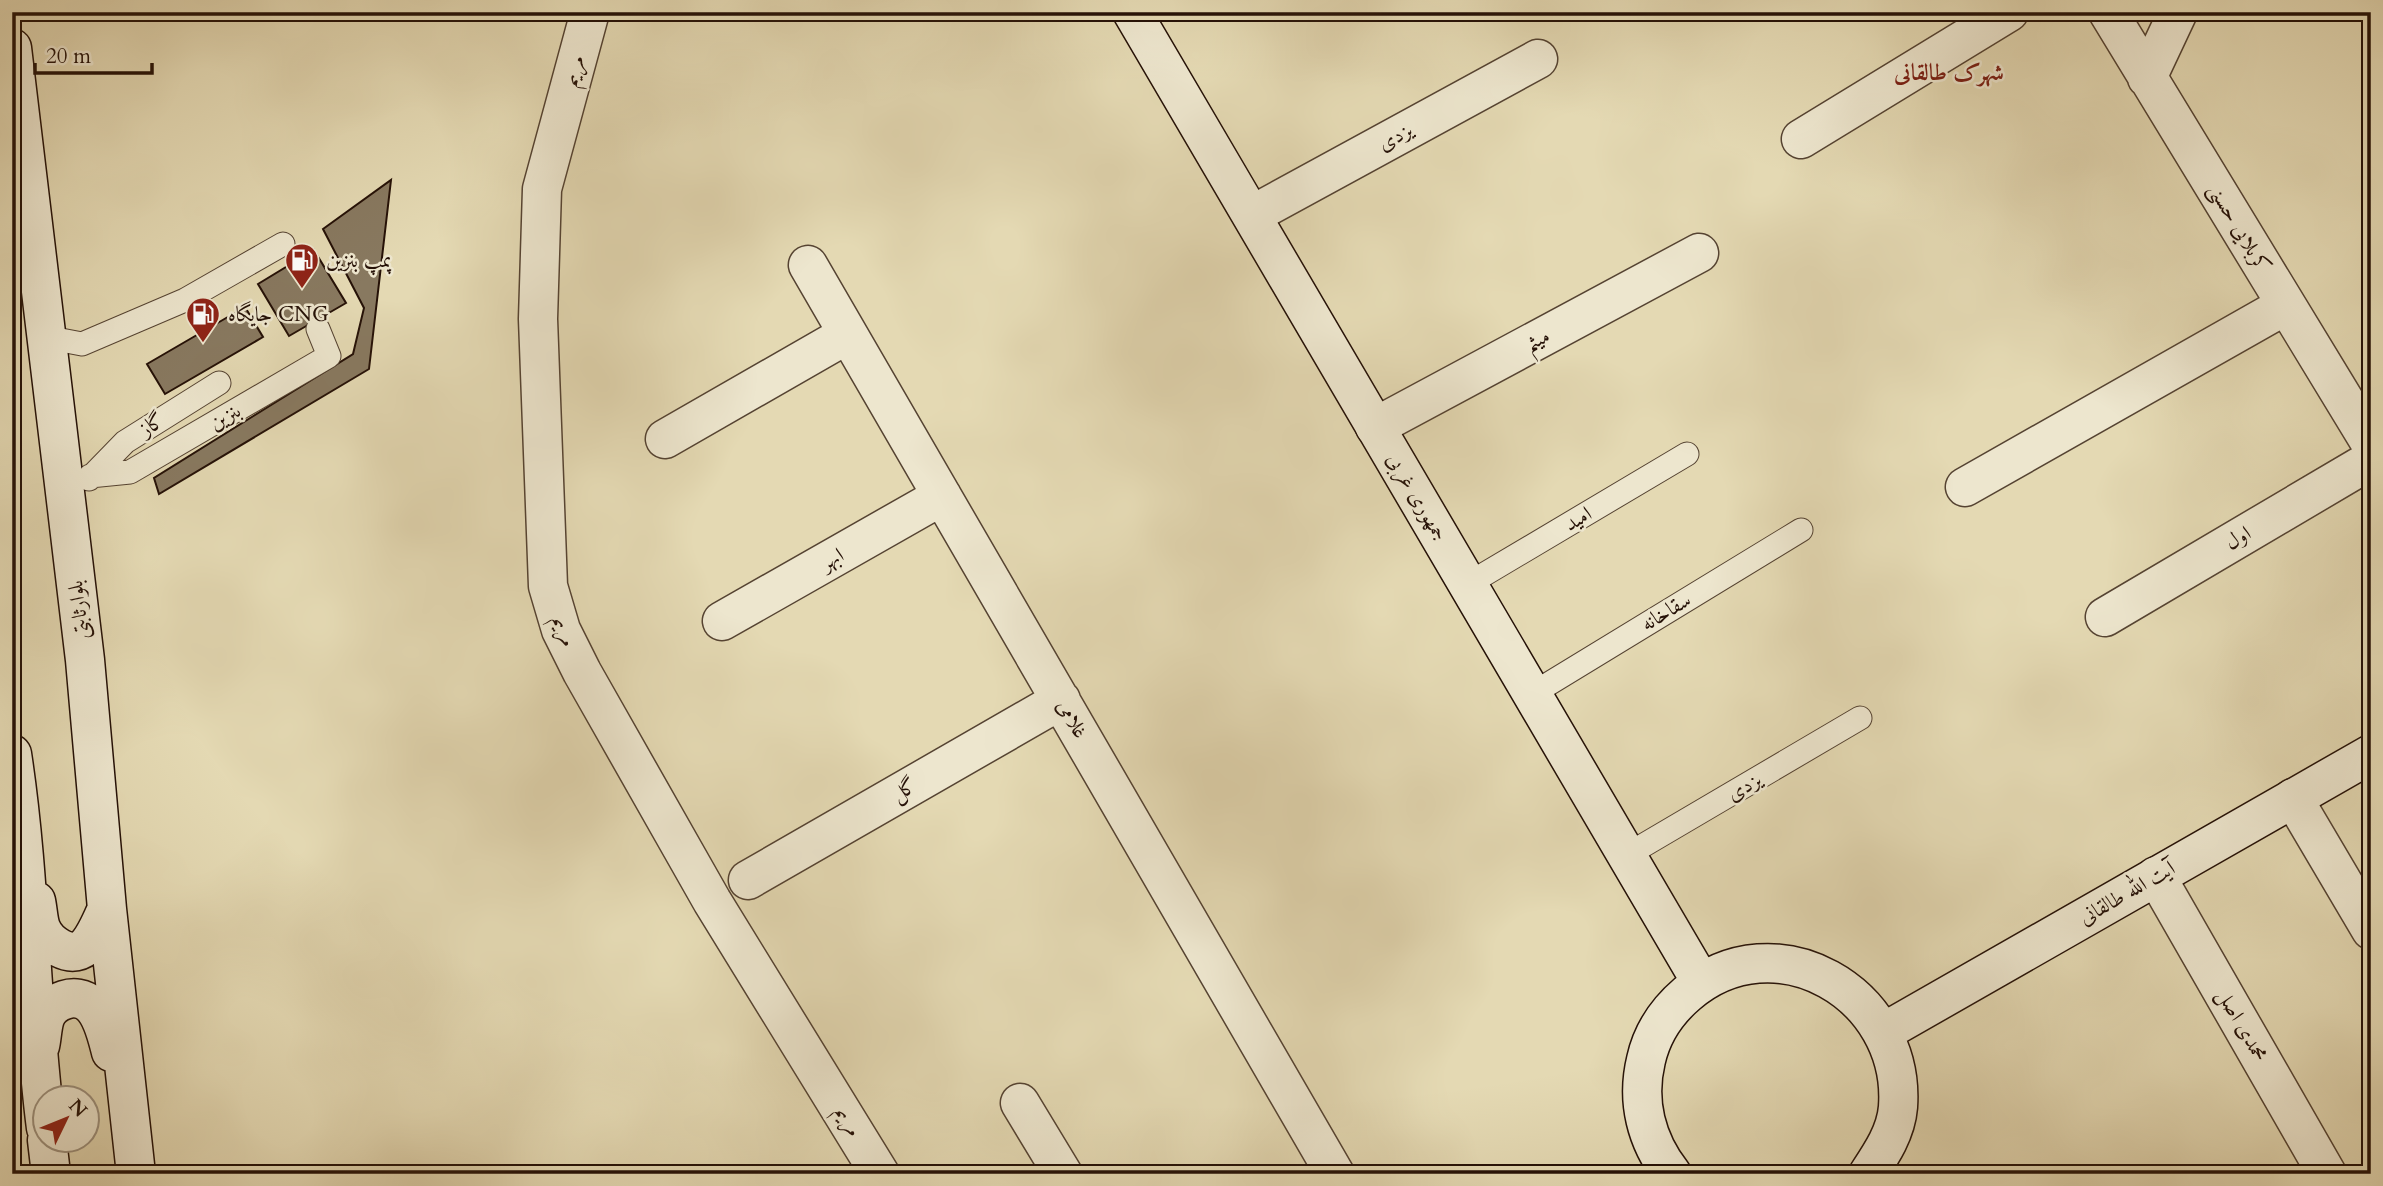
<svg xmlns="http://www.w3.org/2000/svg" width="2383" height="1186" viewBox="0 0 2383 1186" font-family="Cardo,Amiri,serif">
	<rect width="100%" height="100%" fill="#e4d9b3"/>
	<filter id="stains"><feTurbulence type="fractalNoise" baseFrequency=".00286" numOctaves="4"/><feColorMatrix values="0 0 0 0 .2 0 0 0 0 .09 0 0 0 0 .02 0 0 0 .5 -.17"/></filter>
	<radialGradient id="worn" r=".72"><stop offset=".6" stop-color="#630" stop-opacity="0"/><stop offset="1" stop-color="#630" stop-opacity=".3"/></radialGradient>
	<path fill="#887960" stroke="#251107" stroke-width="2" d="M391,180l-22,189 -210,125 -5,-16 199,-124 11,-46 -41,-79z
		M314,250l32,53 -57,33 -31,-52z
		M245,307l18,30 -98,57 -18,-30z"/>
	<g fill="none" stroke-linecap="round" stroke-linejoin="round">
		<g stroke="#554332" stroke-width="25">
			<path id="lane" d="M45,337l37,7 103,-44 98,-56
				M90,476l40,-4 199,-116 -11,-27
				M89,479l36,-37 94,-59
				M1468,584l219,-130
				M1532,694l269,-164
				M1627,855l233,-137"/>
		</g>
		<g stroke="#554332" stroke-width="41">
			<path id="street" d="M590,12l-48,177 -4,130 10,267 13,44 21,42 130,229 168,273
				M2108,12l263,432
				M2147,78l31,-66
				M1801,139l208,-127
				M1252,215l286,-156
				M808,265l527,909
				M1375,427l324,-174
				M665,439l183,-105
				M1965,487l321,-182
				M2105,617l266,-157
				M722,621l220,-125
				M2293,798l78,132
				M2156,876l171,298
				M748,880l313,-180
				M1020,1103l43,71"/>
		</g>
		<g stroke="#251107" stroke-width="41">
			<path id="secondary" d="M1132,12l569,970
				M12,48l73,612 22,249 29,265
				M12,754c19,124 18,250 34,374
				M36,901c2,9 2,19 5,27 6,15 29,32 44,19 10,-9 16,-26 22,-38
				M1884,1032l487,-278
				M40,1046c2,-8 2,-19 5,-28 6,-17 31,-27 46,-13 12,11 16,32 20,47
				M47,1140l4,34
				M1672,1174c-26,-33 -36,-73 -26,-114 6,-27 20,-48 41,-66 88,-76 219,-1 211,113 -2,25 -16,46 -30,67"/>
		</g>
		<use href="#lane" stroke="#ede6ce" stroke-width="23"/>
		<use href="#street" stroke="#ede6ce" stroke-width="38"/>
		<use href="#secondary" stroke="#ede6ce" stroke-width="38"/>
	</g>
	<defs>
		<g id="fuel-pin" transform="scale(1.75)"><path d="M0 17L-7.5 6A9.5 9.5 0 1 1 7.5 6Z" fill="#8f2418" stroke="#ede6ce"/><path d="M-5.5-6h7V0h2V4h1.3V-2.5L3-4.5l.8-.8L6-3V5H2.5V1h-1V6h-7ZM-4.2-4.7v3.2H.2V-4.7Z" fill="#fff"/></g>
	</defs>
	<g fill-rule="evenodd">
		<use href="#fuel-pin" x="302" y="260"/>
		<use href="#fuel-pin" x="203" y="314"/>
	</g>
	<g text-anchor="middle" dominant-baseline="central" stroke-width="5" stroke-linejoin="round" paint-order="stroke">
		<g font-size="21" fill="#251107" stroke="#ede6ce">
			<text transform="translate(574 71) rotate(-75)">مریم</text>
			<text transform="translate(1395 137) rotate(-29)">یزدی</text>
			<text transform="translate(2239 228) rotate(59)">کربلایی حسنی</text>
			<text transform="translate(1537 340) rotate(-28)">میثم</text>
			<text transform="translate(225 417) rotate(-30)">بنزین</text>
			<text transform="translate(152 425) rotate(-32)">گاز</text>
			<text transform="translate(1417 497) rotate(59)">جمهوری غربی</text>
			<text transform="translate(1578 519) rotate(-31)">امید</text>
			<text transform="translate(2238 538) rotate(-31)">اول</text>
			<text transform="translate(832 559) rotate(-30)">ابهر</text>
			<text transform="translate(79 610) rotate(-97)">بلوارثابتی</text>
			<text transform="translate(1666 612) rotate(-31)">سقاخانه</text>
			<text transform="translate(564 631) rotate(68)">مریم</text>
			<text transform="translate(1072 719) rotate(60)">غلامی</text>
			<text transform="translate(1744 787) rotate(-30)">یزدی</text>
			<text transform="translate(904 790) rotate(-30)">گل</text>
			<text transform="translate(2127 893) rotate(-30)">آیت الله طالقانی</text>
			<text transform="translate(2242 1025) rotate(60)">محمدی اصل</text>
			<text transform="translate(848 1121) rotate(58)">مریم</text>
		</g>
		<g font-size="21" fill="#251107" stroke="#ede6ce" text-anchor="start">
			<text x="326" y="260">پمپ بنزین</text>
			<text x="228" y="314">جایگاه CNG</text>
		</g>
		<g font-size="23" font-weight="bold" fill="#7a1f14" stroke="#ede6ce">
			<text x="1949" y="72">شهرک طالقانی</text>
		</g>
	</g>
	<rect width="2383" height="1186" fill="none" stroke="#e4d9b3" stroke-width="42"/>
	<rect x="14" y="14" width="2355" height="1158" fill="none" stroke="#251107" stroke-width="3.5"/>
	<rect x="21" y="21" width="2341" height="1144" fill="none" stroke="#251107" stroke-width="2"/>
	<g transform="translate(66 1119) rotate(47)"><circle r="33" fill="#ede6ce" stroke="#9d917e" stroke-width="2"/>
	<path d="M0-5L12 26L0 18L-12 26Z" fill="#8f2418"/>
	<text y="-10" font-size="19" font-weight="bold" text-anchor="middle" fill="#251107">N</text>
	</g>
	<path d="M35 63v10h117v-10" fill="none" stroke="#251107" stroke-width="3.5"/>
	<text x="46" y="63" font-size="21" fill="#251107" stroke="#ede6ce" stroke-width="5" paint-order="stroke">20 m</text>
	<rect width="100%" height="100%" filter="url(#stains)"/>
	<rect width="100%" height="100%" fill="url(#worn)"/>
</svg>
